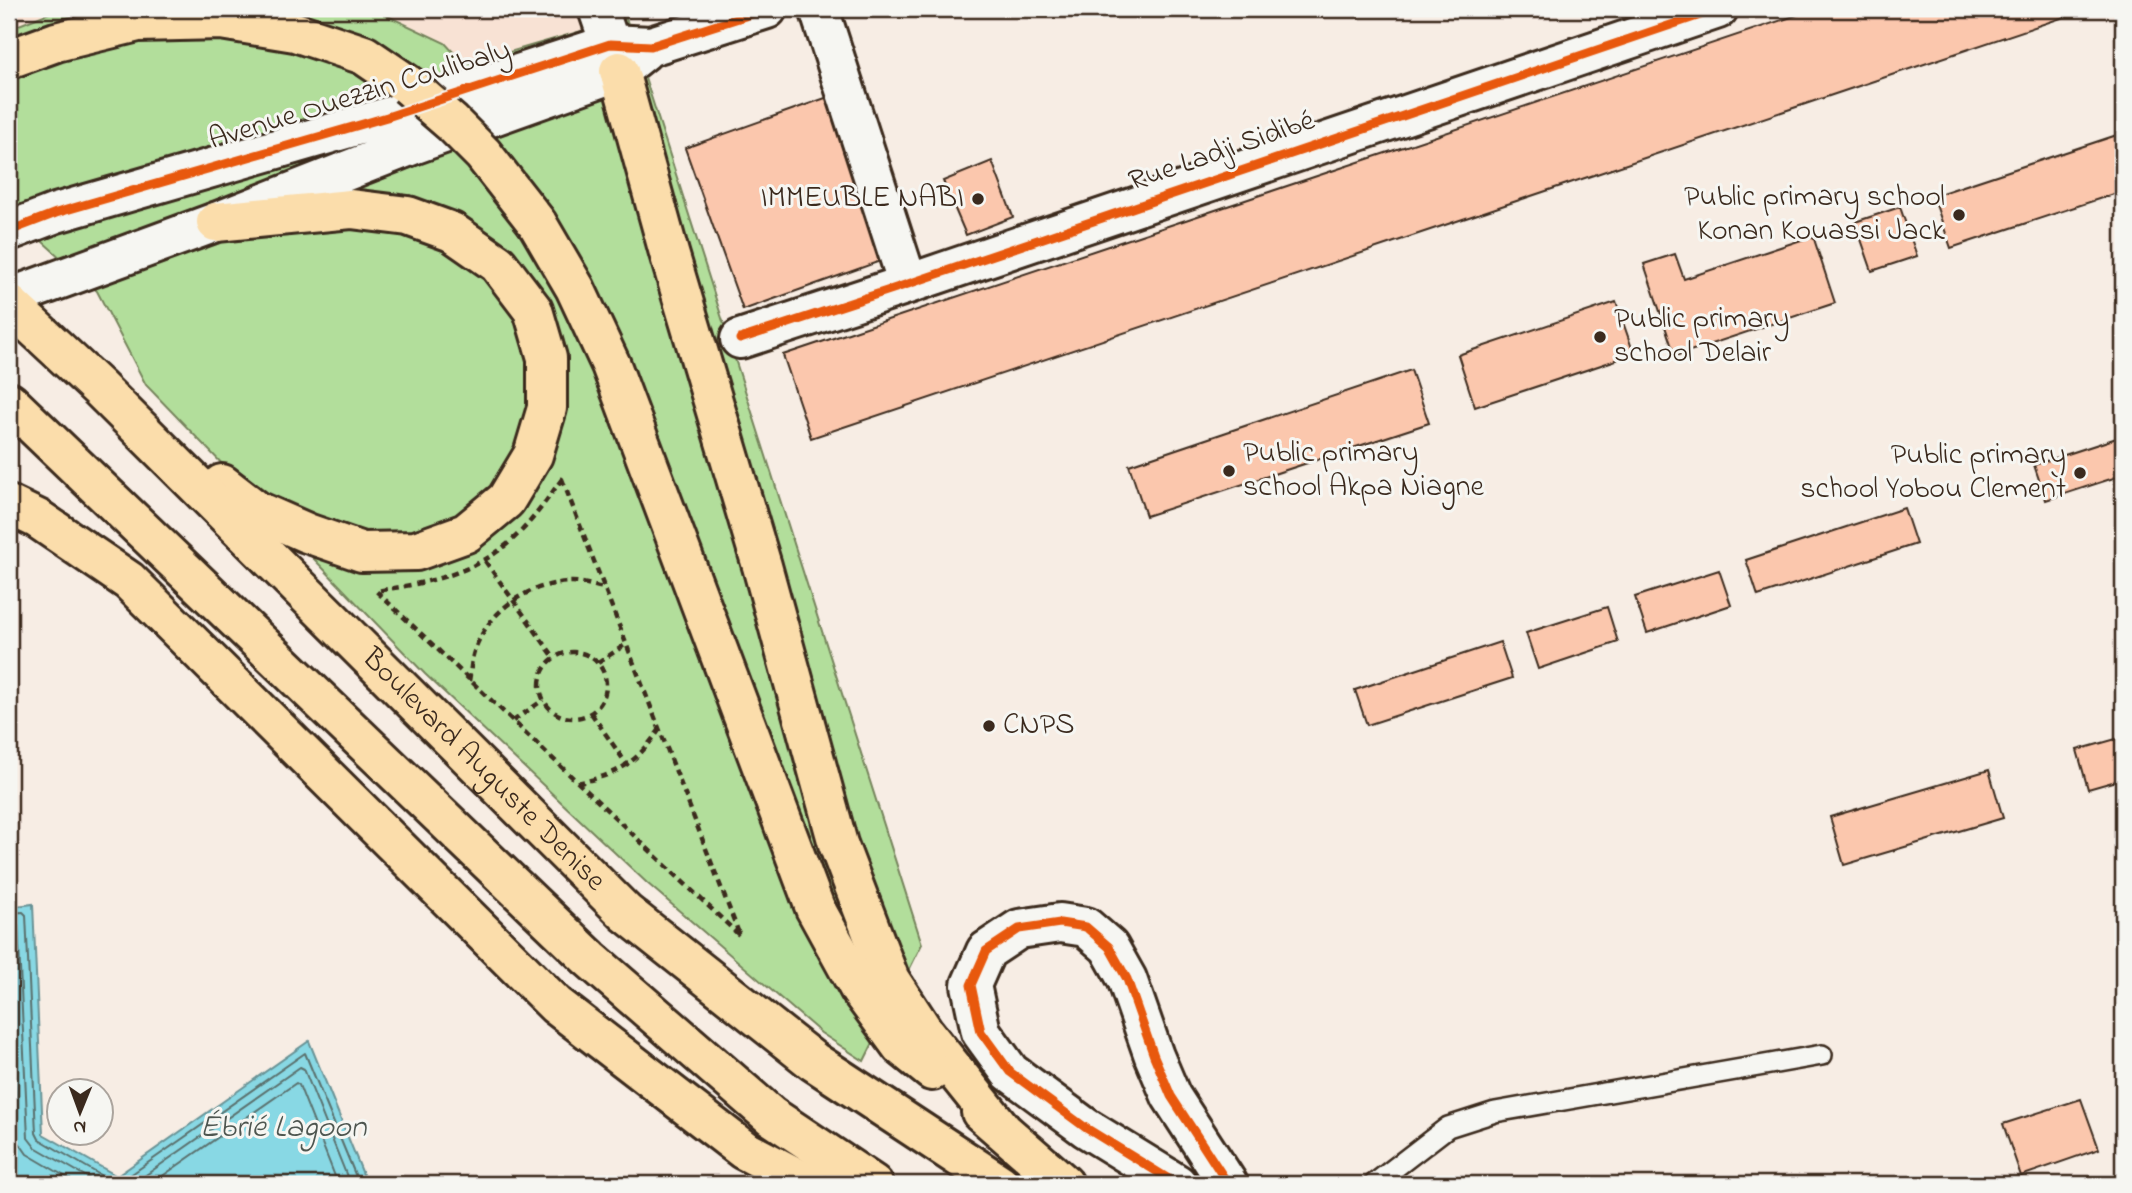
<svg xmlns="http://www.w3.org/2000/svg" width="2132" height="1193" viewBox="0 0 2132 1193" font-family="'Indie Flower',sans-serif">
	<rect width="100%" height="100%" fill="#f7ede4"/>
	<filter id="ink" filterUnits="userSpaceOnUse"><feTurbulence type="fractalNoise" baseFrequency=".0143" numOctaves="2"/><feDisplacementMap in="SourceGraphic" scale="14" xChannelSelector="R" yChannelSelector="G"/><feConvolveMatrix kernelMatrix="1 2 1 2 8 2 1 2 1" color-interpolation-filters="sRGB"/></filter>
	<g filter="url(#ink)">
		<path fill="#f8e2d4" d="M9,9h50l-50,20z
			M373,9h280l-188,57 -20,-23z"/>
		<path fill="#b2de9b" stroke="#76845c" stroke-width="2" d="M59,9h314l72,34 20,22 161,-47 296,926 -58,117 -43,-28 -174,-150 -222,-209 -279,-289 -49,-94 -88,-80v-182z"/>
		<path fill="#88d8e4" stroke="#699295" stroke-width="2" d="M33,904l10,230 74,42 192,-135 58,143h-358v-277z"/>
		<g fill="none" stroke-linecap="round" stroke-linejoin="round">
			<path stroke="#5a706d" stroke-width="2" d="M9,913l14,-1 3,3 10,218 3,6 73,43 7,1 186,-130 54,131
				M9,922h7l2,3 10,213 7,9 64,37
				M9,957l9,184 9,13 51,30
				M133,1184l167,-117 4,2 46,115
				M151,1184l145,-101 3,2 39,99"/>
		</g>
		<path fill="#fbc7ad" stroke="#3b2a1e" stroke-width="2" d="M1815,9h273l-1277,429 -28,-83z
			M831,96l58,162 -146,52 -58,-162z
			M2123,133v58l-172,57 -18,-52z
			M992,161l21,56 -47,18 -23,-54z
			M1900,207l17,49 -45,15 -17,-49z
			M1813,236l22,67 -160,53 -31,-92 31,-10 9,25z
			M1616,302l18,52 -159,53 -17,-52z
			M1411,370l18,53 -283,93 -17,-51z
			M2123,436v39l-77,25 -12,-35z
			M1904,508l12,36 -158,52 -12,-36z
			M1719,570l12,35 -84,28 -12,-36z
			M1607,607l11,35 -80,27 -12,-36z
			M1500,642l12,36 -145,47 -12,-35z
			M2123,737v42l-35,10 -11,-39z
			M1989,770l14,48 -159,47 -14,-48z
			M2081,1099l18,50 -78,27 -18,-52z"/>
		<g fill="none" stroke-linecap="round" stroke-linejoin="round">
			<g stroke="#3b2a1e" stroke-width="24">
				<path id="lane" d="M1374,1184l74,-57 47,-15 327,-57"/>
			</g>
			<g stroke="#3b2a1e" stroke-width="44">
				<path id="street" d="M819,9l89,275
					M740,339l168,-55 810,-275
					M1177,1184l-91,-56 -76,-56 -29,-40 -10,-47 15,-34 33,-22 41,-6 26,4 23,20 18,32 27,77 17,40 57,88"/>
			</g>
			<g stroke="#3b2a1e" stroke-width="44">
				<path id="secondary" d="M598,9l21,61
					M9,231l47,-18 331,-96 223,-73 41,2 116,-37
					M9,298l207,-76 199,-78 204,-73 25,-20"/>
			</g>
			<g stroke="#3b2a1e" stroke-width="44">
				<g id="highway">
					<path d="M9,59l47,-17 82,-20 83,-2 74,12 69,23 44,30"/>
					<path d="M619,71l50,182 93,313 76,278 52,136 34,52 76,95"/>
					<path d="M216,222l135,-13 57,7 44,16 46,32 35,46 14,48v50l-14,47 -27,45 -40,33 -50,18 -54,1 -55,-19 -50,-22 -35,-27"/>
					<path d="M537,223l38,65 36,77 204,543 45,82 41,56 31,25"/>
					<path id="s1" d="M9,304l90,84 527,525 187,148 187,123"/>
					<path d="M9,402l581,557 181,157 102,68"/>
					<path d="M9,505l29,14 91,62 427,424 188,145 65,34"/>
					<path d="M981,1112l83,72"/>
				</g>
			</g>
			<path stroke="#3b2a1e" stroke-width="4.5" stroke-dasharray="7 5" stroke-linecap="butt" d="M562,479l178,457 -364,-345c50,-8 100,-17 138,-53 19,-17 33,-39 48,-59z
				M485,561l69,96
				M540 685a33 33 0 1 1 66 0a33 33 0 1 1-66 0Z
				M598,663l28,-19
				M469,681c2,-10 2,-23 6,-32 15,-40 54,-66 97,-67 10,0 22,4 32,6
				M591,713l37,53
				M513,721l30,-21
				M577,783c41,-8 59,-20 83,-54"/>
			<use href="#lane" stroke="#f6f6f2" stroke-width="19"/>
			<use href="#street" stroke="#f6f6f2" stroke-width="38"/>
			<use href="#secondary" stroke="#f6f6f2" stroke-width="38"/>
			<use href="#highway" stroke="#fbddab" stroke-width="38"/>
			<g stroke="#3b2a1e" stroke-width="44" stroke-linecap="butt">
				<path id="highway-bridge" d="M408,85l44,38 31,31 54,69"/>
			</g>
			<use href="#highway-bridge" stroke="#fbddab" stroke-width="38"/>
			<g stroke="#f6f6f2" stroke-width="13">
				<path id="cycleway" d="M9,231l47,-18 331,-96 223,-73 41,2 116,-37
					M740,339l168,-55 810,-275
					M1177,1184l-91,-56 -76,-56 -29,-40 -10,-47 15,-34 33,-22 41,-6 26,4 23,20 18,32 27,77 17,40 57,88"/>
			</g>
			<use href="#cycleway" stroke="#e8590c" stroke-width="9"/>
		</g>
	</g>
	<g fill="#3b2a1e" stroke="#f6f6f2" stroke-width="2.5">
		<circle cx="978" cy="199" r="7"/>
		<circle cx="1959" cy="215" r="7"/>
		<circle cx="1600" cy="337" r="7"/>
		<circle cx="1229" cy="471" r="7"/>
		<circle cx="2080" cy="473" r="7"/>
		<circle cx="989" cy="726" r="7"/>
	</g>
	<g text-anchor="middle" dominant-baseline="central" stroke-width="6" stroke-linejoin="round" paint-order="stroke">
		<g font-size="30" fill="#3b2a1e" stroke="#f6f6f2">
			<text transform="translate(360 96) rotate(-17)">Avenue Ouezzin Coulibaly</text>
			<text transform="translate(1222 152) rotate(-19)">Rue Ladji Sidibé</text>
			<text stroke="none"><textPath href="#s1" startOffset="665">Boulevard Auguste Denise</textPath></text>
		</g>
		<g font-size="30" fill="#3b2a1e" stroke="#f6f6f2" text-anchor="end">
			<text x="1945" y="198">Public primary school<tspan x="1945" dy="34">Konan Kouassi Jack</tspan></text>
			<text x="964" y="199">IMMEUBLE NABI</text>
			<text x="1614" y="320" text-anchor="start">Public primary<tspan x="1614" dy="34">school Delair</tspan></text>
			<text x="1243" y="454" text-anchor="start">Public primary<tspan x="1243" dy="34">school Akpa Niagne</tspan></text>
			<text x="2066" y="456">Public primary<tspan x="2066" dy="34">school Yobou Clement</tspan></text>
			<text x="1003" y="726" text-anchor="start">CNPS</text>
		</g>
		<g font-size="32" font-style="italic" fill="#4e5650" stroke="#f6f6f2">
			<text x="283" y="1128">Ébrié Lagoon</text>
		</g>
	</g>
	<rect width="2132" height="1193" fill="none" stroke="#f6f6f2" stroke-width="35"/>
	<rect x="18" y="18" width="2097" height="1158" fill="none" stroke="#3b2a1e" stroke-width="2.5" filter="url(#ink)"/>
	<g transform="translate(80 1112) rotate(181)"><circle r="33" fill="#f6f6f2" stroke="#aba49d" stroke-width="2"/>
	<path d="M0-5L12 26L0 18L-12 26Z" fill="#3b2a1e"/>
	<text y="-10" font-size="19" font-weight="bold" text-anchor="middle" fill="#3b2a1e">N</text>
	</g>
</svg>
